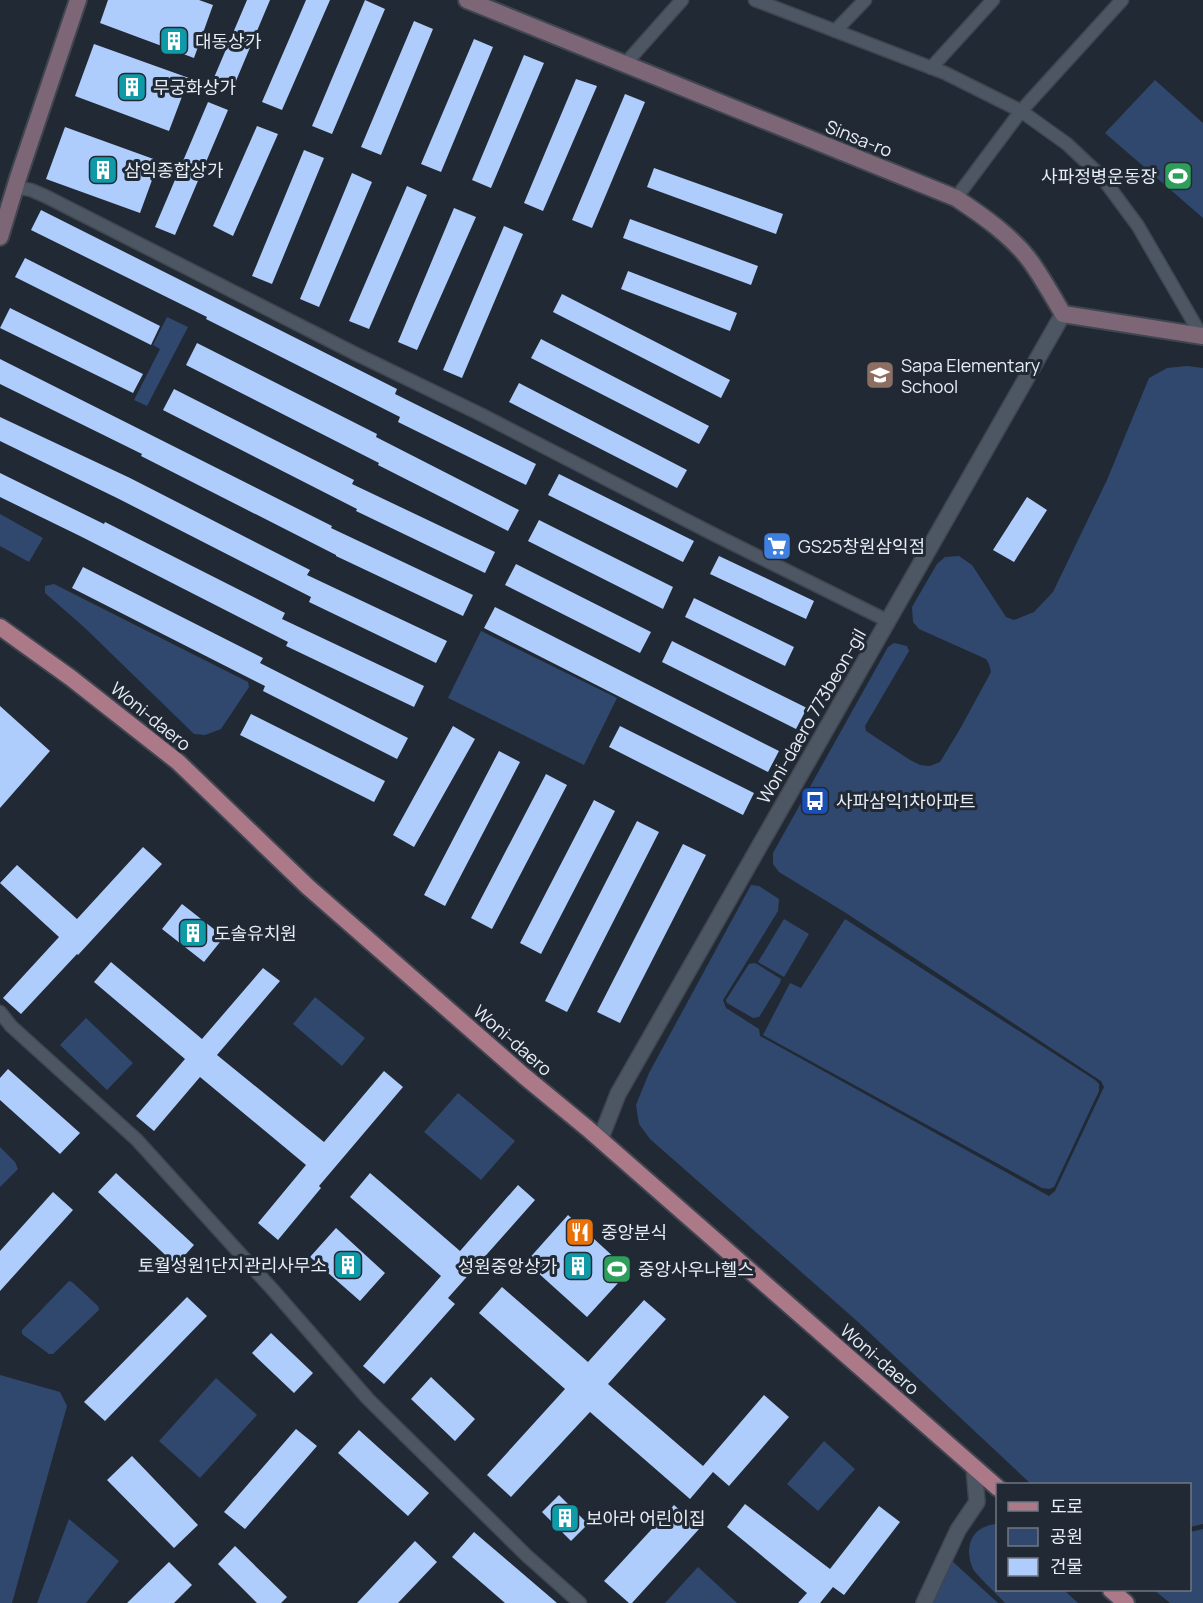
<svg xmlns="http://www.w3.org/2000/svg" width="1203" height="1603" viewBox="0 0 1203 1603" font-family="Manrope,'Noto Sans KR',sans-serif">
	<rect width="100%" height="100%" fill="#212934"/>
	<path fill="#30486e" d="M1155,80l48,43v95l-98,-85z
		M167,317l21,10 -41,79 -13,-6 26,-51 -7,-4z
		M1187,366l16,2v1156l-13,3v-43h-159l-174,-163 -207,-182 -11,-15 -3,-19 13,-32 102,-188 8,1 20,13 -1,12 -55,89 3,8 33,21 1,7 289,160 6,-5 49,-104 -3,-6 -255,-168 -67,-41 -6,-8v-11l115,-206 6,-4 13,3 2,5 -44,75 1,5 44,29 10,5 10,1 10,-4 20,-33 31,-57 -2,-8 -3,-5 -67,-30 -6,-7 -1,-15 25,-43 8,-7 14,-1 13,9 34,52 8,3 20,-8 19,-20 54,-112 42,-102 18,-10z
		M0,514l43,24 -14,24 -29,-16z
		M54,584l194,98 1,5 -28,42 -16,6 -11,-1 -109,-106 -40,-35v-7z
		M481,631l136,67 -33,67 -136,-67z
		M784,919l25,15 -25,43 -26,-15z
		M845,919l250,161 4,4v7l-45,96 -5,2 -7,-1 -279,-153 27,-52 11,5z
		M754,963l3,1 24,15 -1,4 -21,34 -6,1 -26,-15 -1,-3 23,-36z
		M315,997l50,41 -23,28 -49,-42z
		M86,1018l47,45 -26,27 -47,-45z
		M458,1093l57,48 -34,39 -57,-48z
		M0,1147l15,15 3,7 -18,18z
		M69,1281l3,1 26,24 1,4 -46,44h-4l-27,-20v-4z
		M0,1375l60,17 7,14 -55,197h-12z
		M216,1378l41,37 -57,63 -41,-37z
		M824,1441l31,28 -37,42 -31,-27z
		M69,1519l50,42 -33,42h-49z
		M996,1524l2,2v64h66l14,13h-73c-8,-9 -26,-25 -32,-34 -3,-6 -4,-13 -4,-18 1,-17 11,-25 27,-27z
		M1203,1529v74h-33l-16,-13h36v-58z
		M951,1560l47,43h-71z
		M698,1567l39,36h-72z"/>
	<path fill="#afcdfc" d="M108,0h91l14,5 -19,53 -94,-35z
		M247,0h23l-37,88 -20,-8z
		M306,0h24l-48,110 -20,-8z
		M365,0l20,9 -53,125 -20,-8z
		M414,21l19,8 -52,126 -20,-8z
		M474,39l19,8 -52,125 -20,-8z
		M94,44l95,34 -20,53 -94,-35z
		M524,55l20,8 -53,125 -19,-8z
		M576,79l21,7 -54,125 -19,-8z
		M625,94l20,8 -53,126 -20,-8z
		M208,102l20,8 -53,125 -20,-8z
		M257,126l21,8 -45,102 -20,-10z
		M65,127l94,34 -19,52 -94,-34z
		M304,150l20,8 -52,126 -20,-8z
		M654,168l129,46 -7,20 -129,-47z
		M352,173l20,9 -53,125 -19,-8z
		M407,186l20,9 -58,134 -20,-8z
		M454,208l22,9 -59,133 -19,-8z
		M41,210l356,179 -2,5 141,70 -10,21 -128,-63 2,-5 -194,-98 1,-2 -176,-87z
		M630,219l128,47 -7,19 -128,-47z
		M504,226l19,8 -61,144 -19,-8z
		M25,258l135,68 -9,19 -136,-68z
		M628,271l109,42 -7,18 -109,-42z
		M562,294l168,86 -9,18 -168,-86z
		M10,308l133,66 -10,19 -133,-65z
		M541,339l168,87 -10,18 -168,-86z
		M197,343l180,91 -1,3 143,73 -11,21 -130,-66 1,-2 -193,-98z
		M0,359l332,167 -1,2 142,67 -10,21 -127,-60v-1l-195,-99 1,-2 -142,-70z
		M519,383l168,87 -10,18 -168,-86z
		M174,389l180,91 -2,4 143,68 -10,21 -129,-62 1,-2 -194,-99z
		M0,417l130,61 180,92 -3,5 140,66 -11,22 -127,-61 2,-5 -192,-98 -119,-58z
		M0,473l104,51 1,-2 180,91 -3,6 142,67 -10,21 -128,-61 2,-4 -206,-105 -82,-40z
		M559,474l135,67 -11,21 -135,-67z
		M1027,497l20,13 -33,52 -21,-12z
		M539,520l134,67 -10,22 -135,-68z
		M719,556l95,45 -8,18 -96,-45z
		M516,564l135,68 -11,21 -135,-68z
		M83,567l180,91 -3,5 148,75 -11,21 -134,-68 2,-5 -193,-98z
		M694,598l100,49 -9,19 -100,-49z
		M495,607l284,144 -11,21 -284,-144z
		M672,641l135,67 -11,21 -134,-67z
		M0,706l50,45 -50,57z
		M251,714l134,67 -11,21 -134,-67z
		M453,726l22,13 -61,108 -21,-12z
		M620,726l134,67 -11,22 -134,-68z
		M499,751l21,11 -75,144 -21,-11z
		M546,774l21,11 -75,144 -21,-11z
		M594,800l21,11 -74,143 -21,-11z
		M637,821l22,11 -92,180 -22,-11z
		M683,844l23,11 -86,168 -23,-11z
		M143,847l19,17 -84,91 -1,-1 -56,60 -18,-16 56,-61 -59,-54 17,-18 60,54z
		M182,904l42,33 -20,25 -42,-33z
		M111,962l91,77 61,-71 17,13 -63,74 107,87 60,-71 19,16 -84,99 2,2 -43,52 -20,-17 48,-58 -106,-88 -46,54 -18,-15 49,-57 -91,-77z
		M8,1069l72,64 -20,21 -60,-54v-22z
		M116,1173l78,72 -18,20 -78,-73z
		M370,1173l90,78 58,-66 17,15 -87,98 7,6 -71,80 -21,-18 78,-90 -91,-79z
		M53,1192l20,18 -73,81v-40z
		M568,1215l61,56 -42,46 -61,-55z
		M336,1228l49,45 -25,28 -50,-44z
		M502,1287l86,75 56,-62 22,19 -58,65 95,82 61,-71 25,22 -60,69 -16,-14 -23,27 -100,-87 -79,85 -24,-22 78,-86 -86,-76z
		M187,1297l20,19 -102,105 -21,-19z
		M271,1333l42,40 -19,20 -42,-40z
		M431,1377l44,42 -20,22 -44,-42z
		M296,1429l21,17 -72,83 -21,-17z
		M359,1430l70,63 -21,23 -70,-63z
		M132,1456l66,69 -24,23 -67,-68z
		M559,1495l29,29 -17,17 -29,-29z
		M745,1504l85,65 49,-63 21,16 -56,73 -11,-8 -13,16h-22l9,-10 -80,-66z
		M674,1505l26,23 -68,75h-3l-25,-22z
		M474,1532l83,71h-52l-53,-46z
		M415,1541l22,21 -39,41h-41z
		M235,1546l52,51 -6,6h-24l-39,-39z
		M169,1562l23,23 -18,18h-47z"/>
	<g fill="none" stroke-linecap="round" stroke-linejoin="round">
		<g stroke="#404650" stroke-width="15">
			<path id="minor" d="M755,0l190,73 76,38 46,33 34,32 37,50 63,109
				M835,31l30,-31
				M625,64l57,-64
				M931,68l62,-68
				M15,187l16,3 14,6 311,158 126,61 231,119 175,87
				M956,198l65,-87 101,-111
				M0,1012l11,14 126,114 136,150 95,109 159,157 53,47"/>
		</g>
		<g stroke="#404650" stroke-width="18">
			<path id="tertiary" d="M600,1140l18,-46 445,-780
				M924,1603l34,-73 19,-28 -3,-34"/>
		</g>
		<g stroke="#404650" stroke-width="20">
			<path id="secondary" d="M467,0l489,198c27,18 56,38 75,64 12,17 22,35 32,52l140,22
				M0,237l18,-59 60,-178"/>
		</g>
		<g stroke="#404650" stroke-width="20">
			<path id="primary" d="M0,627l71,51 107,84 130,125 216,189 63,52 411,360
				M1111,1590l15,13"/>
		</g>
		<use href="#minor" stroke="#4d5663" stroke-width="12"/>
		<use href="#tertiary" stroke="#4d5663" stroke-width="15"/>
		<use href="#secondary" stroke="#7d6776" stroke-width="16"/>
		<use href="#primary" stroke="#ac7989" stroke-width="16"/>
	</g>
	<defs>
		<g id="building-square" transform="scale(1.5)"><rect x="-9" y="-9" width="18" height="18" rx="4" fill="#0f9aa8" stroke="#212934"/><path d="M-4-6H4V6H1V3H-1V6H-4ZM-2.5-4.3h1.7v1.8h-1.7ZM.8-4.3h1.7v1.8H.8ZM-2.5-1h1.7V.8h-1.7ZM.8-1h1.7V.8H.8Z" fill="#fff"/></g>
		<g id="stadium-square" transform="scale(1.5)"><rect x="-9" y="-9" width="18" height="18" rx="4" fill="#2e9e5b" stroke="#212934"/><path d="M0-5a6.5 5 0 1 0 0 10a6.5 5 0 1 0 0-10ZM-3.5-1.8h7v3.6h-7Z" fill="#fff"/></g>
		<g id="school-square" transform="scale(1.5)"><rect x="-9" y="-9" width="18" height="18" rx="4" fill="#8d6e63" stroke="#212934"/><path d="M0-5L7-2L0 1L-7-2ZM-4 1L0 2.5L4 1V4Q0 6-4 4Z" fill="#fff"/></g>
		<g id="supermarket-square" transform="scale(1.5)"><rect x="-9" y="-9" width="18" height="18" rx="4" fill="#3f7fe0" stroke="#212934"/><path d="M-6-5.5h2.5l.6 2H6L4.5 2H-2.5L-4.4-4H-6ZM-1.5 3.2a1.3 1.3 0 1 0 .1 0ZM3 3.2a1.3 1.3 0 1 0 .1 0Z" fill="#fff"/></g>
		<g id="bus-square" transform="scale(1.5)"><rect x="-9" y="-9" width="18" height="18" rx="4" fill="#1a4fb4" stroke="#212934"/><path d="M-5-6H5V4H4V6H2V4H-2V6H-4V4H-5ZM-3.5-4V0h7V-4ZM-3.5 1.2v1.5H-2V1.2ZM2 1.2v1.5H3.5V1.2Z" fill="#fff"/></g>
		<g id="restaurant-square" transform="scale(1.5)"><rect x="-9" y="-9" width="18" height="18" rx="4" fill="#e8710a" stroke="#212934"/><path d="M-5-6h1v4h1v-4h1v4h1v-4h1v5L-1.5 .5V6h-2V.5L-5-1ZM5-6V6H3V1.5H1.5Q1.5-4 5-6Z" fill="#fff"/></g>
	</defs>
	<g fill-rule="evenodd">
		<use href="#building-square" x="174" y="41"/>
		<use href="#building-square" x="132" y="87"/>
		<use href="#building-square" x="103" y="170"/>
		<use href="#stadium-square" x="1178" y="176"/>
		<use href="#school-square" x="880" y="375"/>
		<use href="#supermarket-square" x="777" y="546"/>
		<use href="#bus-square" x="815" y="801"/>
		<use href="#building-square" x="193" y="933"/>
		<use href="#restaurant-square" x="580" y="1232"/>
		<use href="#building-square" x="348" y="1265"/>
		<use href="#building-square" x="578" y="1266"/>
		<use href="#stadium-square" x="617" y="1269"/>
		<use href="#building-square" x="565" y="1518"/>
	</g>
	<g text-anchor="middle" dominant-baseline="central" stroke-width="6" stroke-linejoin="round" paint-order="stroke">
		<g font-size="18" fill="#e7edf4" stroke="#212934" text-anchor="start">
			<text x="195" y="41">대동상가</text>
			<text x="153" y="87">무궁화상가</text>
			<text x="124" y="170">삼익종합상가</text>
			<text x="1157" y="176" text-anchor="end">사파정병운동장</text>
			<text x="901" y="365">Sapa Elementary<tspan x="901" dy="21">School</tspan></text>
			<text x="798" y="546">GS25창원삼익점</text>
			<text x="836" y="801">사파삼익1차아파트</text>
			<text x="214" y="933">도솔유치원</text>
			<text x="601" y="1232">중앙분식</text>
			<text x="327" y="1265" text-anchor="end">토월성원1단지관리사무소</text>
			<text x="557" y="1266" text-anchor="end">성원중앙상가</text>
			<text x="638" y="1269">중앙사우나헬스</text>
			<text x="586" y="1518">보아라 어린이집</text>
		</g>
		<g font-size="18" fill="#e7edf4" stroke="#212934">
			<text transform="translate(859 138) rotate(22)">Sinsa-ro</text>
			<text transform="translate(151 716) rotate(39)">Woni-daero</text>
			<text transform="translate(811 716) rotate(-60)">Woni-daero 773beon-gil</text>
			<text transform="translate(513 1040) rotate(41)">Woni-daero</text>
			<text transform="translate(880 1359) rotate(41)">Woni-daero</text>
		</g>
	</g>
	<rect x="996" y="1483" width="195" height="108" fill="#212934" stroke="#707781" stroke-width="1.5"/>
	<rect x="1008" y="1502" width="30" height="9" fill="#ac7989" stroke="#707781" stroke-width="1.5"/>
	<text x="1050" y="1513" font-size="18" fill="#e7edf4">도로</text>
	<rect x="1008" y="1528" width="30" height="18" fill="#30486e" stroke="#707781" stroke-width="1.5"/>
	<text x="1050" y="1543" font-size="18" fill="#e7edf4">공원</text>
	<rect x="1008" y="1558" width="30" height="18" fill="#afcdfc" stroke="#707781" stroke-width="1.5"/>
	<text x="1050" y="1573" font-size="18" fill="#e7edf4">건물</text>
</svg>
